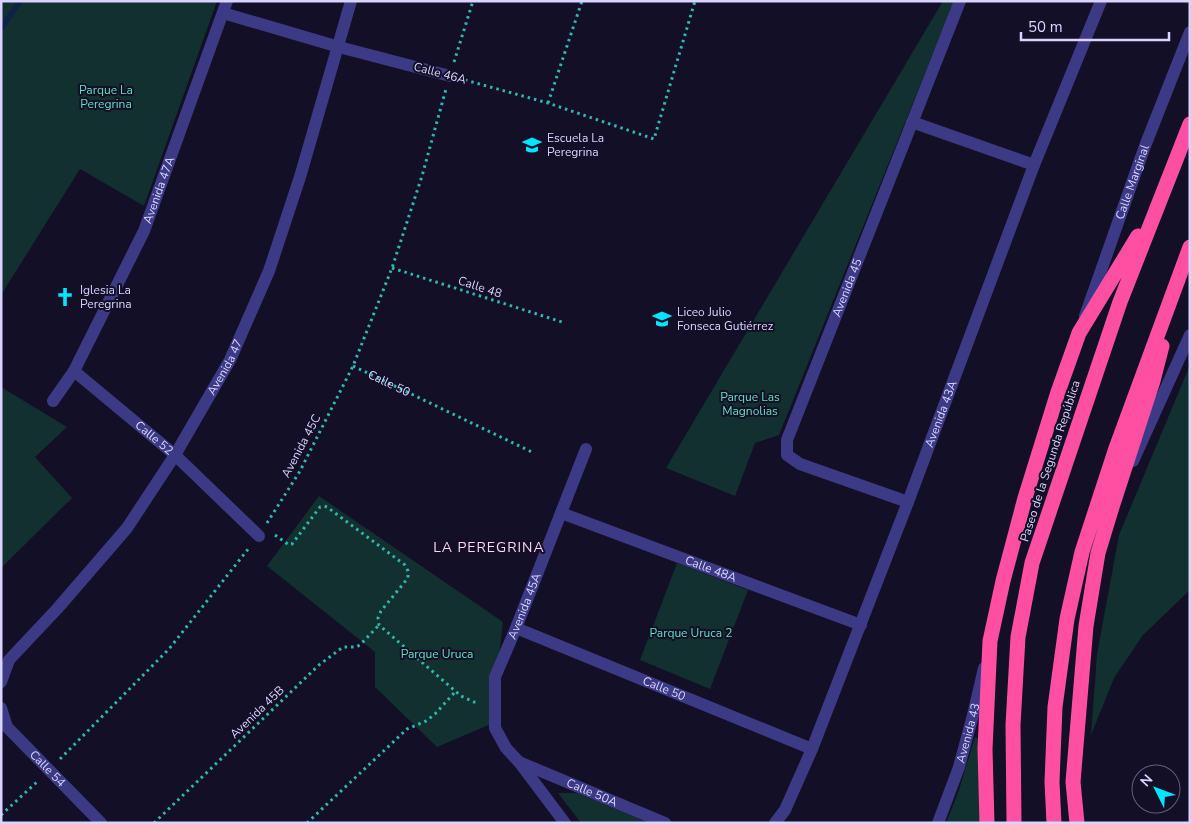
<svg xmlns="http://www.w3.org/2000/svg" width="1191" height="824" viewBox="0 0 1191 824" font-family="'Nunito Sans',sans-serif">
	<rect width="100%" height="100%" fill="#130f26"/>
	<path fill="#12302f" d="M1,1h216l-73,205 -64,-37 -79,126z
		M943,1h11l-175,434 -24,8 -20,53 -69,-28z
		M1190,365v225l-47,45 -29,43 -23,57 6,-81 22,-119z
		M1,387l66,40 -32,30 37,41 -71,70z
		M319,496l184,126 -12,102 -54,23 -62,-60v-35l-108,-86z
		M677,563l71,27 -38,99 -70,-29z
		M975,737l4,2 3,84h-36l12,-30z
		M558,793h19l72,30h-68z"/>
	<g fill="none" stroke-linecap="round" stroke-linejoin="round">
		<path stroke="#0c2248" stroke-width="5.5" d="M1,29l19,-28"/>
		<g stroke="#2fb8b0" stroke-width="3" stroke-dasharray="2.5 4" stroke-linecap="butt">
			<path d="M454,62l19,-61"/>
			<path d="M465,80l83,23 106,36 41,-138"/>
			<path d="M548,103l34,-102"/>
			<path d="M392,268l170,54"/>
			<path id="s1" d="M353,366l181,87"/>
			<path d="M267,523l33,-52 53,-105 39,-98 30,-92 24,-87"/>
			<path d="M275,535l14,10 3,-1 28,-37 4,-1 3,1 78,58 3,6v7l-27,33 -3,7 1,7 82,71 13,6h5"/>
			<path d="M60,759l109,-110 80,-101"/>
			<path d="M1,815l37,-34"/>
			<path d="M154,823l165,-158 24,-18h13l4,-2 19,-20"/>
			<path d="M307,823l100,-94 19,-8 9,-7 20,-22"/>
		</g>
		<g stroke="#3d3a85" stroke-width="12">
			<path d="M223,13l116,34 111,29"/>
			<path d="M912,122l122,43"/>
			<path id="s2" d="M1085,316l60,-170 45,-114"/>
			<path id="s3" d="M74,371l70,-140 83,-230"/>
			<path id="s4" d="M53,401l21,-30 101,84 84,81"/>
			<path d="M1133,461l57,-126"/>
			<path id="s5" d="M908,502l-108,-38 -13,-9v-15l173,-439"/>
			<path id="s6" d="M561,513l300,112"/>
			<path id="s7" d="M516,628l296,121"/>
			<path id="s8" d="M1,682l8,-22 48,-51 70,-81 48,-73 55,-95 39,-89 31,-94 51,-176"/>
			<path id="s9" d="M1,708l6,19 94,96"/>
			<path id="s10" d="M519,762l146,61"/>
			<path id="s11" d="M565,823l-46,-61 -13,-14 -11,-20v-51l21,-49 70,-179"/>
			<path id="s12" d="M775,823l10,-13 27,-61 96,-247 126,-337 67,-164"/>
			<path id="s13" d="M938,823l21,-56 14,-52 11,-47"/>
		</g>
		<path stroke="#ff4fa3" stroke-width="15" d="M987,823l-2,-74 5,-108 13,-60 22,-83 33,-106 21,-59 59,-97
			M1014,823l-1,-98 5,-88 14,-74 88,-261 70,-178
			M1054,823l-2,-41 3,-75 12,-88 15,-67 34,-104 74,-201
			M1077,823l-4,-41 13,-156 12,-73 14,-46 41,-126 9,-35"/>
	</g>
	<defs>
		<g id="school-bare" transform="scale(1.5)"><path d="M0-5L7-2L0 1L-7-2ZM-4 1L0 2.5L4 1V4Q0 6-4 4Z" fill="#00e5ff" stroke="#130f26" stroke-width="2.5" paint-order="stroke"/></g>
		<g id="church-bare" transform="scale(1.5)"><path d="M-1.2-6h2.4v3.5h3.3v2.4h-3.3V6h-2.4V-.1h-3.3v-2.4h3.3Z" fill="#00e5ff" stroke="#130f26" stroke-width="2.5" paint-order="stroke"/></g>
	</defs>
	<g fill-rule="evenodd">
		<use href="#school-bare" x="532" y="145"/>
		<use href="#church-bare" x="65" y="297"/>
		<use href="#school-bare" x="662" y="319"/>
	</g>
	<g text-anchor="middle" dominant-baseline="central" stroke-width="4" stroke-linejoin="round" paint-order="stroke">
		<g font-size="12" fill="#d9d4ff" stroke="#130f26">
			<text transform="translate(440 73) rotate(15)">Calle 46A</text>
			<text stroke="none"><textPath href="#s2" startOffset="142">Calle Marginal</textPath></text>
			<text stroke="none"><textPath href="#s3" startOffset="200">Avenida 47A</textPath></text>
			<text transform="translate(480 287) rotate(18)">Calle 48</text>
			<text stroke="none"><textPath href="#s5" startOffset="309">Avenida 45</textPath></text>
			<text stroke="none"><textPath href="#s8" startOffset="389">Avenida 47</textPath></text>
			<text stroke="none"><textPath href="#s1" startOffset="40">Calle 50</textPath></text>
			<text stroke="none"><textPath href="#s12" startOffset="442">Avenida 43A</textPath></text>
			<text stroke="none"><textPath href="#s4" startOffset="141">Calle 52</textPath></text>
			<text transform="translate(301 446) rotate(-62)">Avenida 45C</text>
			<text transform="translate(1050 461) rotate(-72)">Paseo de la Segunda República</text>
			<text stroke="none"><textPath href="#s6" startOffset="160">Calle 48A</textPath></text>
			<text stroke="none"><textPath href="#s11" startOffset="246">Avenida 45A</textPath></text>
			<text stroke="none"><textPath href="#s7" startOffset="160">Calle 50</textPath></text>
			<text transform="translate(257 712) rotate(-44)">Avenida 45B</text>
			<text stroke="none"><textPath href="#s13" startOffset="95">Avenida 43</textPath></text>
			<text stroke="none"><textPath href="#s9" startOffset="78">Calle 54</textPath></text>
			<text stroke="none"><textPath href="#s10" startOffset="79">Calle 50A</textPath></text>
		</g>
		<g font-size="12" fill="#5fe0c0" stroke="#130f26">
			<text x="106" y="90">Parque La<tspan x="106" dy="14">Peregrina</tspan></text>
			<text x="750" y="397">Parque Las<tspan x="750" dy="14">Magnolias</tspan></text>
			<text x="691" y="633">Parque Uruca 2</text>
			<text x="437" y="654">Parque Uruca</text>
		</g>
		<g font-size="12" fill="#d9d4ff" stroke="#130f26" text-anchor="start">
			<text x="547" y="138">Escuela La<tspan x="547" dy="14">Peregrina</tspan></text>
			<text x="80" y="290">Iglesia La<tspan x="80" dy="14">Peregrina</tspan></text>
			<text x="677" y="312">Liceo Julio<tspan x="677" dy="14">Fonseca Gutiérrez</tspan></text>
		</g>
		<g font-size="14" letter-spacing="1" fill="#ffd6f0" stroke="#130f26">
			<text x="489" y="547">LA PEREGRINA</text>
		</g>
	</g>
	<rect width="1191" height="824" fill="none" stroke="#d9d4ff" stroke-width="5"/>
	<g transform="translate(1156 789) rotate(312)"><circle r="24" fill="#130f26" stroke="#625e7d"/>
	<path d="M0-4L9 19L0 12L-9 19Z" fill="#00e5ff"/>
	<text y="-8" font-size="14" font-weight="bold" text-anchor="middle" fill="#d9d4ff">N</text>
	</g>
	<path d="M1021 32v8h148v-8" fill="none" stroke="#d9d4ff" stroke-width="2.5"/>
	<text x="1028" y="32" font-size="15" fill="#d9d4ff" stroke="#130f26" stroke-width="4" paint-order="stroke">50 m</text>
</svg>
